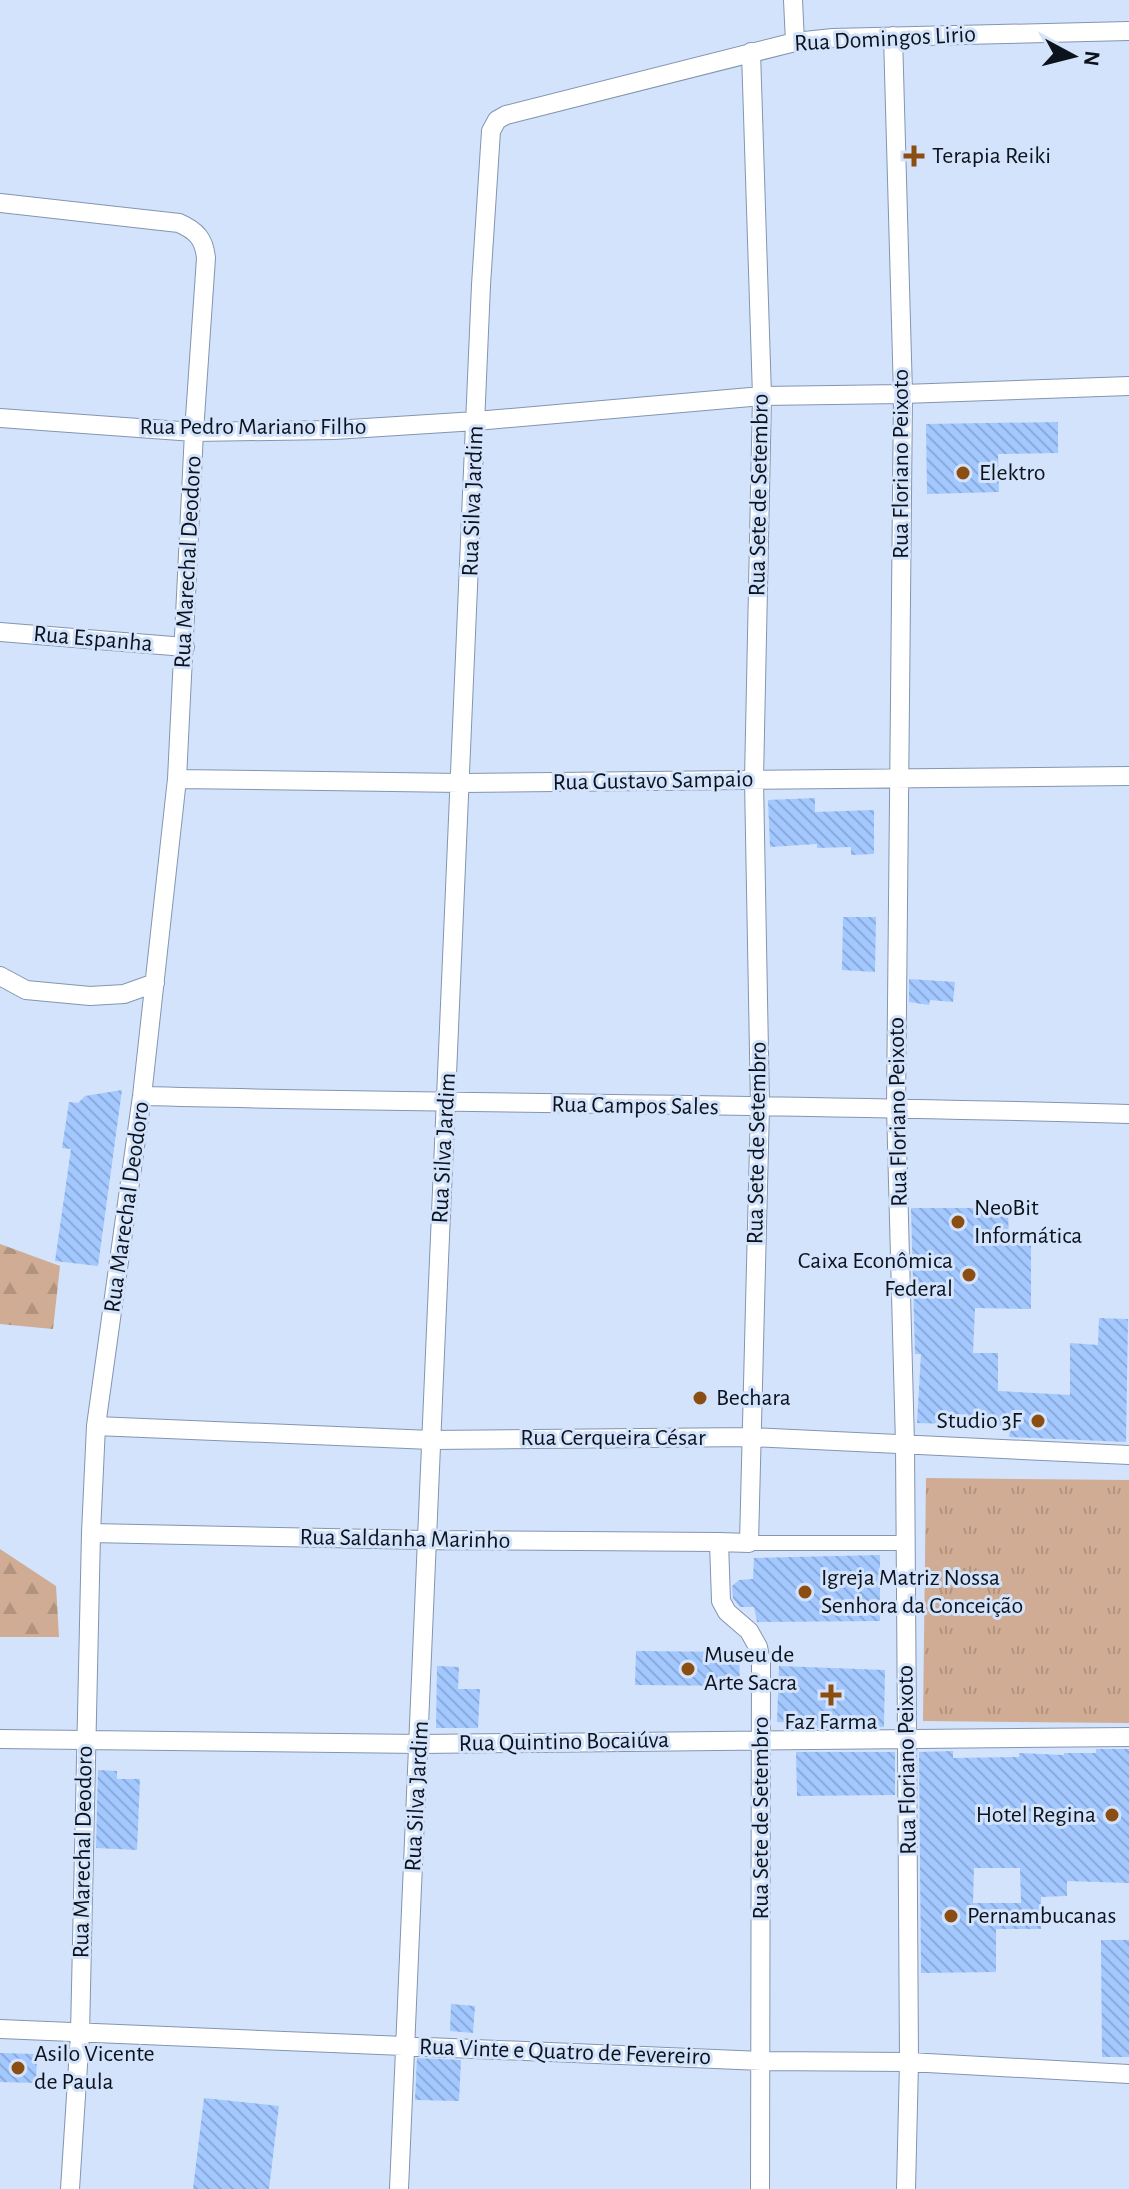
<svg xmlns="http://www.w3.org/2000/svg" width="1129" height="2189" viewBox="0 0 1129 2189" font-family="'Alegreya Sans',sans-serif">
	<defs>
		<pattern id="forest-firs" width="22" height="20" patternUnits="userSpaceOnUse" patternTransform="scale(2)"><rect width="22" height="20" fill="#cfac93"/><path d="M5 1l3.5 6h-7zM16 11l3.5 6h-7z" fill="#b1937e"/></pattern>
		<pattern id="park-tufts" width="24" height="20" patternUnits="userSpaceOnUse" patternTransform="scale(2)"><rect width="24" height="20" fill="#cfac93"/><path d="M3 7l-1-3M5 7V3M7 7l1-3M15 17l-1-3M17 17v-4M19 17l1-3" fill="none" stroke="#b1937e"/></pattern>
		<pattern id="building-back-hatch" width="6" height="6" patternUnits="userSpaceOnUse" patternTransform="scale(2)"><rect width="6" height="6" fill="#a2c8ff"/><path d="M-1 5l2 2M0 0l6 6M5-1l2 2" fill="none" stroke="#8aabda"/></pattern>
	</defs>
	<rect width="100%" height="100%" fill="#d3e3fb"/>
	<path fill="url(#forest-firs)" d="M0,1244l60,22 -7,63 -53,-5z
		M0,1549l56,37 3,51h-59z"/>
	<path fill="url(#park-tufts)" d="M926,1478l203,2v243l-206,-2z"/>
	<path fill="url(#building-back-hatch)" fill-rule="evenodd" d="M1058,422v31l-60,1 1,38 -72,2 -1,-70z
		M815,798v14l59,-2v44l-23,1v-8l-34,1v-4l-47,3 -2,-47z
		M843,917h33l-1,55 -33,-2z
		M909,979l46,3 -2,20 -23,-2 -1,5 -20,-3z
		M122,1090l-24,176 -43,-5 16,-112 -9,-1 7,-46 9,1 7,-7z
		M911,1208h97l1,35h22v66l-56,-1 -2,45h25v38l72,4v-52l28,2 1,-27 29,1 -2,123 -117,-5 1,-11 -93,-3 4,-69h-6z
		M880,1555v66l-123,1 -3,-15h-14l-7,-9 -1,-12 7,-6 14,-1 1,-21z
		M636,1651l103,1 1,34 -105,-1z
		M437,1666l22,1 -1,22h22l-2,39h-42z
		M779,1666l106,4 -1,57 -88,1v-5l-19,-1z
		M1096,1749h33v134l-62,-2v15l-26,1v32h-45v43l-75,1 -2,-221 34,-1v7l66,-1v-4l45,2v-2h32zM974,1868h46l1,35h-48z
		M796,1752h99v43l-98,1z
		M98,1770l19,1v8h23l-3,71 -41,-2z
		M1101,1940h28v117h-27z
		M451,2004l24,2 -2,27 -23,-2z
		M0,2053l37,1 -1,29 -36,-1z
		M417,2058l44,2 -2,41 -44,-1z
		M204,2098l75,8 -10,83h-76z"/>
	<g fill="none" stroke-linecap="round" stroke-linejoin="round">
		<g stroke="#8395b0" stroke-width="16">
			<path id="pedestrian" d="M749,1543h155"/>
		</g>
		<g stroke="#8395b0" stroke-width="20">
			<path id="minor" d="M793,0l2,42
				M893,36l10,358 -7,713 9,337 2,294 2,324 -3,127
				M751,52l11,344 -8,384 6,327 -11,436 -30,-1 2,59 6,11 22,19 9,16 3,15 -1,527
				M0,203l179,20c18,8 25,16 27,35l-12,174 -17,347 -35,317 -46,330 -5,107 -11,501 -10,155
				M0,418l194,14 140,-2 142,-9 286,-25 141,-2 226,-8
				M0,632l185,15
				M177,779l284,4 668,-7
				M0,976l26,14 64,6 34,-2 31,-11
				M142,1096c329,8 658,8 987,18
				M96,1426l335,14 319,-3 379,18
				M91,1533l335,7 293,2
				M0,1739l420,5 709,-7
				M0,2029l762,32 147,1 220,12
				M399,2189l82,-1904 10,-154 6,-11 9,-5 289,-73 38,-4 296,-7"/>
		</g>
		<use href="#pedestrian" stroke="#fff" stroke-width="14"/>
		<use href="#minor" stroke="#fff" stroke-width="18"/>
	</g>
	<g fill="#8c4d12" stroke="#d3e3fb" stroke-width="3">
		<path d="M910 144h8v8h8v8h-8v8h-8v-8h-8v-8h8z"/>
		<circle cx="963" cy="473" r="8"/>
		<circle cx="958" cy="1222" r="8"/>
		<circle cx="969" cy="1275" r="8"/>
		<circle cx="700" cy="1398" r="8"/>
		<circle cx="1038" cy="1421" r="8"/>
		<circle cx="805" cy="1592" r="8"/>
		<circle cx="688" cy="1669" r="8"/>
		<path d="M827 1683h8v8h8v8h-8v8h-8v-8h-8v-8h8z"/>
		<circle cx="1112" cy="1815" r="8"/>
		<circle cx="951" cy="1916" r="8"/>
		<circle cx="18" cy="2068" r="8"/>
	</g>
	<g text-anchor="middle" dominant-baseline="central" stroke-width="6" stroke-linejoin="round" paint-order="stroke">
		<g font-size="24" fill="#0d131d" stroke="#d3e3fb">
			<text transform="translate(885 39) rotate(-3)">Rua Domingos Lirio</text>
			<text x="253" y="427">Rua Pedro Mariano Filho</text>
			<text transform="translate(901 464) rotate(-90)">Rua Floriano Peixoto</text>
			<text transform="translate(759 495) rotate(-89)">Rua Sete de Setembro</text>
			<text transform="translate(473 501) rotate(-88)">Rua Silva Jardim</text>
			<text transform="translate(188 562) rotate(-87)">Rua Marechal Deodoro</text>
			<text transform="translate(93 639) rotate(5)">Rua Espanha</text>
			<text transform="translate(653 781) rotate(-1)">Rua Gustavo Sampaio</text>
			<text transform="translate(635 1106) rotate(1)">Rua Campos Sales</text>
			<text transform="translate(898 1112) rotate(-91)">Rua Floriano Peixoto</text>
			<text transform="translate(757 1143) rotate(-89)">Rua Sete de Setembro</text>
			<text transform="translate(444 1148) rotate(-87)">Rua Silva Jardim</text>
			<text transform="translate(127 1207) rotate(-82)">Rua Marechal Deodoro</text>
			<text x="613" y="1438">Rua Cerqueira César</text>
			<text transform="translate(405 1539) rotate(1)">Rua Saldanha Marinho</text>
			<text transform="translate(564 1742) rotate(-1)">Rua Quintino Bocaiúva</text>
			<text transform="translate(907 1760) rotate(-91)">Rua Floriano Peixoto</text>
			<text transform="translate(417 1796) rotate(-87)">Rua Silva Jardim</text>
			<text transform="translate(761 1818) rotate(-90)">Rua Sete de Setembro</text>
			<text transform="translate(83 1852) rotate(-89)">Rua Marechal Deodoro</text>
			<text transform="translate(565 2052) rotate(2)">Rua Vinte e Quatro de Fevereiro</text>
		</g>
		<g font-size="24" fill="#0d131d" stroke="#d3e3fb" text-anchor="start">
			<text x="932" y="156">Terapia Reiki</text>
			<text x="979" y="473">Elektro</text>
			<text x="974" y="1208">NeoBit<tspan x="974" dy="28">Informática</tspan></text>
			<text x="953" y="1261" text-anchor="end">Caixa Econômica<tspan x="953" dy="28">Federal</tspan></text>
			<text x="716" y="1398">Bechara</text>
			<text x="1022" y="1421" text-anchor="end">Studio 3F</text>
			<text x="821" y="1578">Igreja Matriz Nossa<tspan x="821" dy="28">Senhora da Conceição</tspan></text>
			<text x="704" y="1655">Museu de<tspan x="704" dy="28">Arte Sacra</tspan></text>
			<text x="831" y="1722" text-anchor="middle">Faz Farma</text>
			<text x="1096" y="1815" text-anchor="end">Hotel Regina</text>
			<text x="967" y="1916">Pernambucanas</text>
			<text x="34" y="2054">Asilo Vicente<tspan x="34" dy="28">de Paula</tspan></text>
		</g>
	</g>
	<g transform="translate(1073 56) rotate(97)" stroke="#d3e3fb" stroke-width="6" paint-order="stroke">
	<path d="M0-6L14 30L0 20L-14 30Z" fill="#0d131d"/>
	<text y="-12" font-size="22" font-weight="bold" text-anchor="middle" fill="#0d131d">N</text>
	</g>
</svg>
